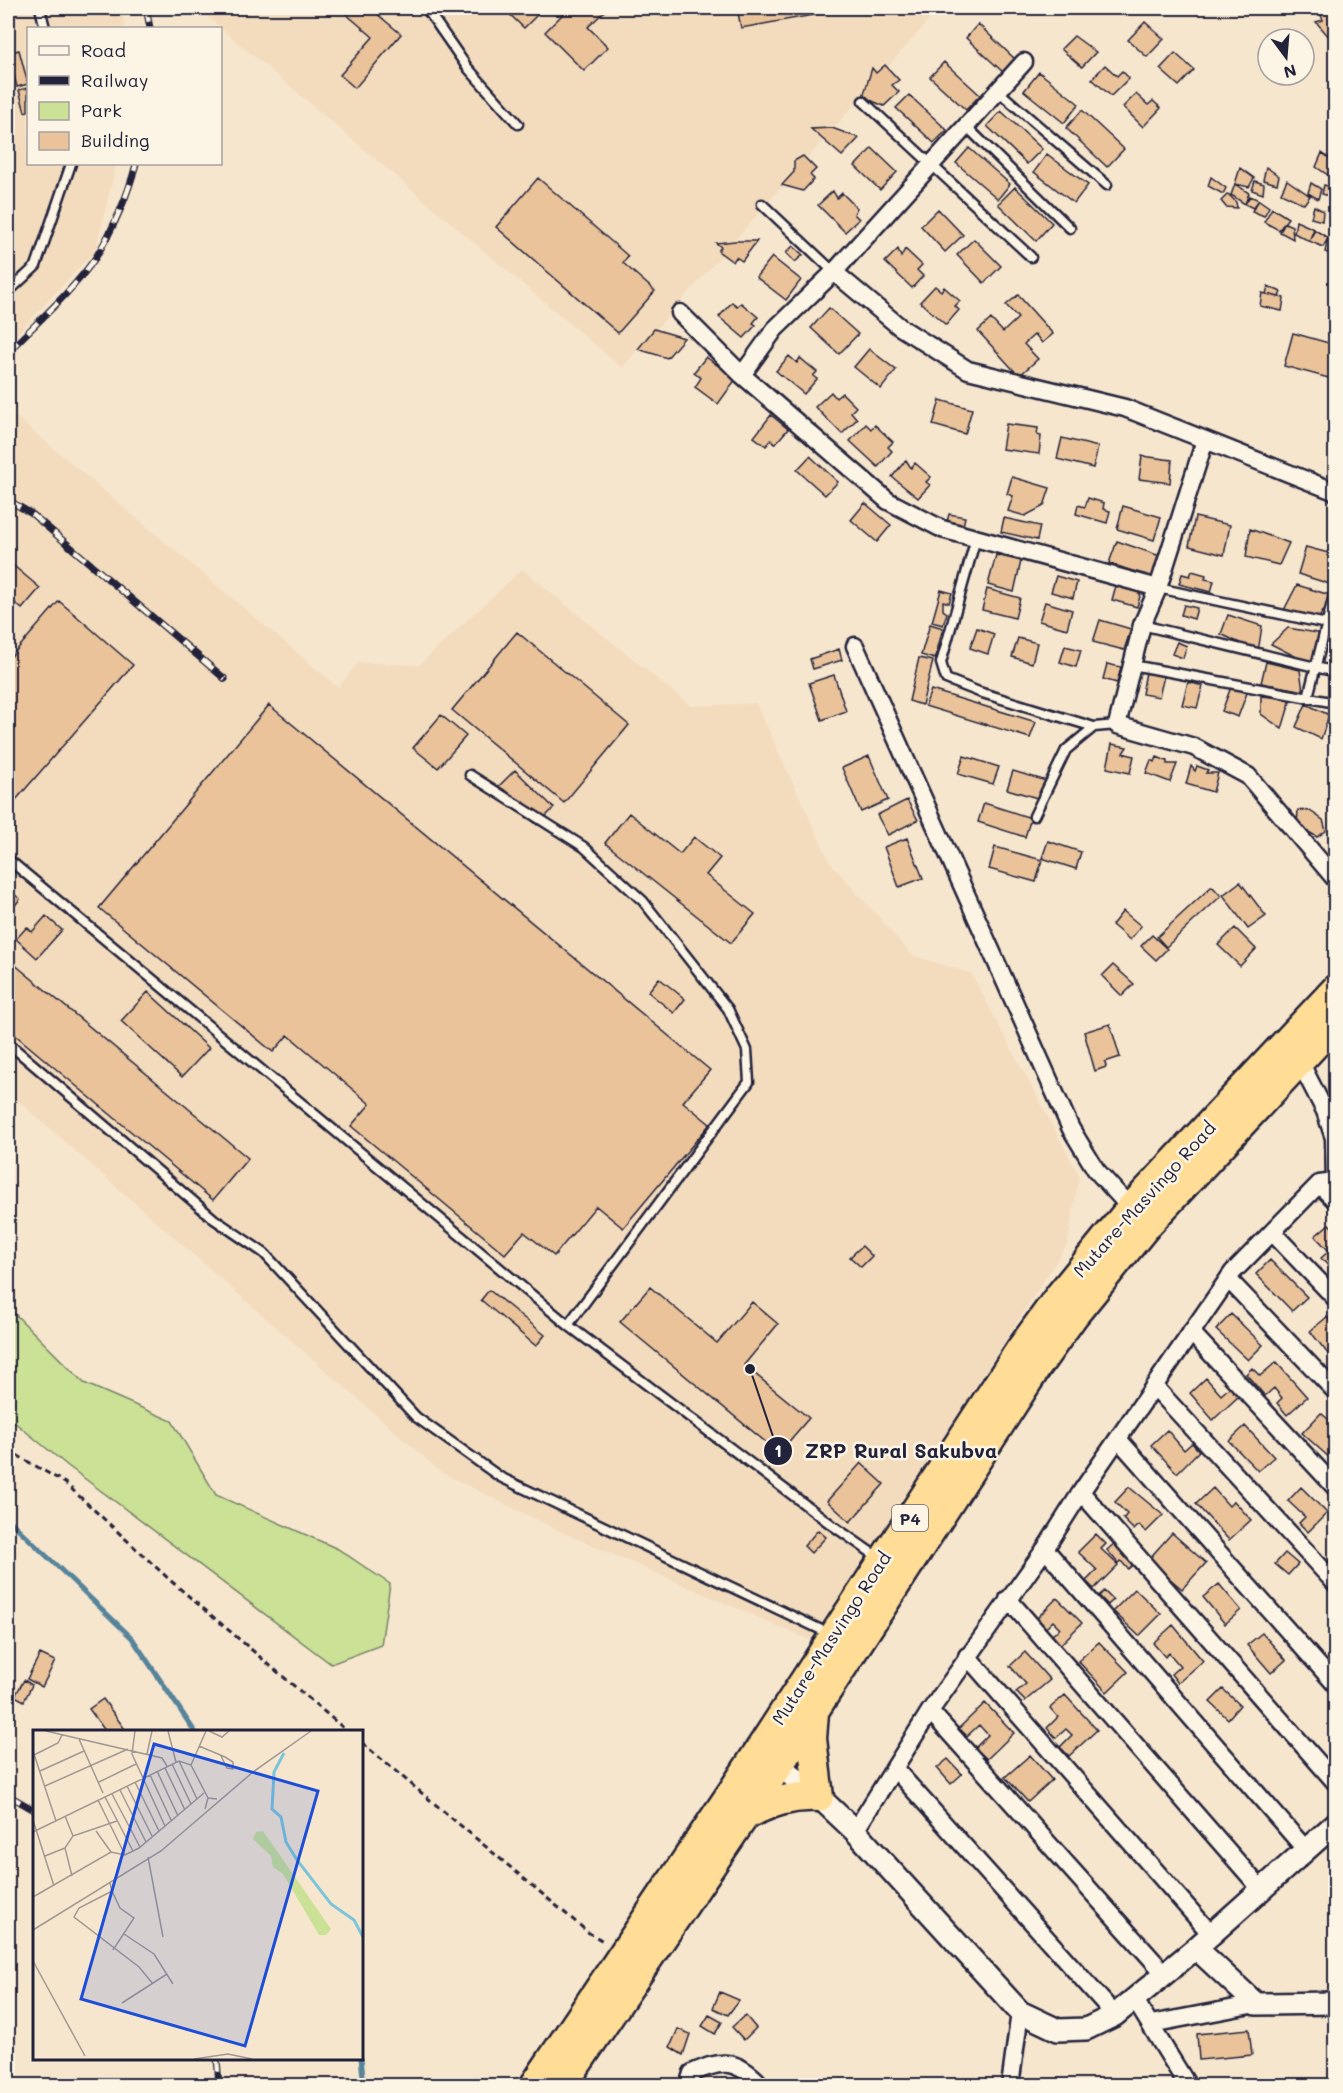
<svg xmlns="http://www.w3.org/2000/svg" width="1343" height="2093" viewBox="0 0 1343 2093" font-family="Mali,sans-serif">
	<rect width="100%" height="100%" fill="#f7e6ce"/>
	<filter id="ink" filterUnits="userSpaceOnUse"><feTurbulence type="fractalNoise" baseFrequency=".0167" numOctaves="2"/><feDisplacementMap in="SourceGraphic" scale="12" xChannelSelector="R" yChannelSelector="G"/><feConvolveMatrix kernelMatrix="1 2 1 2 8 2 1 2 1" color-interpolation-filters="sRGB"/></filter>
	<g filter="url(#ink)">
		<path fill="#f3dcbe" d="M8,8h114l3,20h-97v136h88l-20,86 -88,94z
			M197,8h743l-318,360z
			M8,410l330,277 21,-25 60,3 103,-96 169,137 65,-3 74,159 82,93 59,18 108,202 -11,68 -256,398 -253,-110 -117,-58 -434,-381z"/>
		<path fill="#cae196" stroke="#768268" stroke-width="1.5" d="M8,1307l76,76 88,38 44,74 122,54 52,35 -9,61 -50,19 -263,-198 -60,-49z"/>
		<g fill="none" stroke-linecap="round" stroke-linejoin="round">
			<path stroke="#57849b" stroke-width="5" d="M8,1519l124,119 63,94
				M361,2058l3,28"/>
		</g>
		<path fill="#eac39a" stroke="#22223b" stroke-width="1.5" d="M339,8h31l31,26 -46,54 -15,-13 33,-38z
			M503,8h41l-20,20z
			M569,8h39l-20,19 20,20 -24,24 -39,-39z
			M737,8h87l1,5 -84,15z
			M1336,8v28l-5,3 -15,-17 7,-2 -2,-5 7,-6 2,3z
			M1145,22l19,17 -17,18 -19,-17z
			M978,24l38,36 -12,13 -38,-35z
			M1074,36l22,16 -14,15 -21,-18z
			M19,50l9,34 -11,3 -9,-34z
			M1175,53l19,17 -15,16 -19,-17z
			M944,62l36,33 -14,15 -36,-33z
			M885,65l14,15 -7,5 7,7 -15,14 -21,-9 9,-29 4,5z
			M1105,65l12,11 5,-5 7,7 -18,18 -19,-17z
			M1039,72l40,32 -15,19 -40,-32z
			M28,88v23l-3,1 -6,-22z
			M1136,94l12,11 5,-4 8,7 -18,19 -20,-20z
			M909,95l38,35 -13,13 -38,-35z
			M1082,110l42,39 -17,18 -41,-39z
			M1001,111l41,38 -15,15 -40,-38z
			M832,128l27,10 -17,18 -31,-27z
			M872,148l25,24 -17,18 -25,-24z
			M969,148l41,36 -12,15 -42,-36z
			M1322,153l14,10 -5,14 -15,-10z
			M1047,154l41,31 -14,18 -40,-31z
			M803,156l13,13 -6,6 4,4 -11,12 -21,-6 12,-13v-11z
			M1266,167l13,9 -2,8 -14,-4z
			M1240,168l14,10 -5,9 -14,-3z
			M1211,177l15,11 -3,6 -15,-8z
			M538,178l90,78 -5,7 32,28 -37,42 -122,-106z
			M1287,180l23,16 -6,8 -23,-11z
			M1255,181l9,3 -1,10 -11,-4z
			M1311,183l10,6 -3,10 -10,-6z
			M1235,184l14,9 -4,11 -14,-9z
			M1324,185l11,3 -2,9 -11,-3z
			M1015,187l37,36 -16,18 -38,-37z
			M833,191l4,7 5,-5 15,15 -3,6 5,5 -14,13 -27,-27z
			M1228,194l8,8 1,6 -11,-1 -5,-6z
			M1250,196l9,4 -6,8 -8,-4z
			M1259,200l10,7 -5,9 -12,-5z
			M1314,206l9,5 -1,10 -11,-3z
			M1272,208l16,10 -9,12 -15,-8z
			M938,209l25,26 -18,17 -24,-26z
			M1296,221l18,8 -5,12 -15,-8z
			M1285,223l7,3 1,13 -13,-7z
			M1315,230l13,8 -5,9 -14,-6z
			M1328,238l8,4v14l-11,-4z
			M974,239l27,27 -17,17 -27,-28z
			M735,241h22l-15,20 -6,-4 -3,5 -15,-11 3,-4 -5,-4z
			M793,246l10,9 -8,7 -9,-9z
			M898,249l3,8 4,-8 17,16 -5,5 6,6 -11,12 -27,-26z
			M772,257l29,23 -15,20 -30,-23z
			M935,286l6,5 3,-4 16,14 -5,5 4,4 -13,15 -26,-23z
			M1268,286l13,6 -2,5 -13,-3z
			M1262,293l22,5 -2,13 -22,-5z
			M1018,295l35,39 -11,9 -7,-9 -11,10 14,15 -19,17 -41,-45 13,-12 12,13 15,-14 -12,-13z
			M732,302l5,4 4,-3 17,14 -5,6 3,2 -12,13 -25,-21z
			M829,308l29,26 -19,20 -28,-26z
			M654,329l30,9 -17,20 -29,-9z
			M1293,333l43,12v35l-52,-14z
			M869,349l27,21 -15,19 -27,-22z
			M789,356l8,7 3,-5 17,14 -4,4 4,3 -13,15 -28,-23z
			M706,357l30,22 -18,25 -23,-17 6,-9 -7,-6z
			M831,392l5,6 6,-5 14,14 -5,5 6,7 -15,15 -27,-27z
			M940,400l32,9 -7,25 -32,-9z
			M771,415l17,14 -13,15 -4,-4 -5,6 -12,-9z
			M866,424l5,5 4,-4 18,17 -5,5 4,4 -14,16 -28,-26z
			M1006,424l32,4 -1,7 4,1 -2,18 -37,-5z
			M1062,438l36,9 -5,21 -36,-9z
			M810,456l28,26 -13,13 -28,-25z
			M1142,456l30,4 -2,23 -31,-4z
			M906,460l5,8 4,-5 16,14 -5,5 4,3 -12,13 -26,-21z
			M1012,477l38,11 -6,18 -19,10 -17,-5 5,-15 -6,-2z
			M1088,498l16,5 -1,6 7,2 -3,12 -31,-9 2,-9 7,2z
			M865,503l26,22 -14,17 -26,-22z
			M1123,506l38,11 -7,23 -37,-11z
			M949,514l16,3 -3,13 -16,-4z
			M1195,517l35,8 -6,30 -35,-9z
			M1004,518l36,8 -3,14 -36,-8z
			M1250,529l39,14 -10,22 -33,-8z
			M1117,541l43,15 -8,22 -43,-15z
			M1306,547l30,8v19l-6,10 -32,-10z
			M996,555l25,6 -7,31 -26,-7z
			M8,561l32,27 -18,21 -14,-12z
			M1192,571l14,4 -1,4 9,2 -3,11 -32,-8 3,-10 8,2z
			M1056,576l21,6 -4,16 -22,-6z
			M1118,578l25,7 -6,22 -25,-7z
			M1297,585l36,11 -16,25 -34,-9z
			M987,589l33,9 -5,20 -33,-8z
			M941,590l11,3 -3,10 -6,-2v9l4,3 -4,12 -11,-3z
			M59,601l74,64 -125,144v-149z
			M1045,602l27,8 -5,19 -28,-8z
			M1184,605l13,3 -3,11 -13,-4z
			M1228,615l34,11 -4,26 -37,-18z
			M1100,620l31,9 -7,21 -31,-8z
			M930,624l13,4 -8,31 -14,-4z
			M977,628l17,6 -6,20 -18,-6z
			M1288,628l35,6 -7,33 -45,-23z
			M517,632l112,93 -65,78 -112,-93z
			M1018,638l19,5 -5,20 -20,-6z
			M1177,642l10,4 -4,12 -11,-4z
			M1065,646l16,4 -5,17 -16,-5z
			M839,649l3,11 -29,9 -3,-10z
			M919,658l14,3 -11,44 -13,-4z
			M1266,662l34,8 3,21 -42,-8z
			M1107,664l14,3 -4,16 -14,-4z
			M1146,672l18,4 -5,21 -17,-3z
			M834,675l12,36 -24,9 -13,-37z
			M1188,682l15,4 -6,22 -15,-3z
			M1231,687l16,6 -9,24 -16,-6z
			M931,690l105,32 -6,16 -105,-32z
			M1261,696l30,3 -9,30 -21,-15z
			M1306,704l23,11 -8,24 -25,-12z
			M269,705l441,365 -27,32 27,22 -87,104 -27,-22 -42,50 -30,-24 -19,22 -154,-128 19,-22 -82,-69 -15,17 -174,-144z
			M441,715l25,21 -28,32 -25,-20z
			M1112,744l15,3 -4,6 11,3 -4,17 -23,-5z
			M869,756l19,44 -27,12 -19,-44z
			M964,756l35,11 -6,17 -35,-10z
			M1157,757l10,4v3h10l-7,18 -24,-9 5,-13 4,2z
			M1191,766l4,5 2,-5 11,4 -2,3h12l-5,19 -27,-8z
			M515,770l39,38 -17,17 -39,-38z
			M1013,771l37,11 -6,18 -37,-11z
			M907,800l11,20 -30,15 -11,-20z
			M984,803l47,15 -6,19 -47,-15z
			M1298,810l12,1 13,9 3,11 -9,6 -20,-12z
			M629,813l51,41 14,-17 26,21 -14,17 49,39 -24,29 -126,-100z
			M907,838l16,40 -24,9 -15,-40z
			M1048,841l33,11 -5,17 -34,-11z
			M995,847l47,13 -6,22 -47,-13z
			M1240,882l26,34 -18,13 -25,-34z
			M1212,886l9,10 -55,51 -9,-10z
			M8,889l12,10 -12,15z
			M1123,911l18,15 -11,14 -18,-15z
			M46,916l16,14 -25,28 -21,-19 11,-12 5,5z
			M1235,928l21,21 -16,17 -22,-21z
			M1152,935l15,14 -11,11 -15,-14z
			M8,959l240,199 -35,42 -205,-171z
			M1113,965l21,19 -12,12 -20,-20z
			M659,978l26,21 -11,14 -26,-21z
			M148,992l61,56 -27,29 -61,-56z
			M1110,1024l10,33 -15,5 1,5 -11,4 -11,-39z
			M1329,1224l7,7v43l-15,-16 8,-7 -14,-15z
			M862,1246l10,10 -11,11 -11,-10z
			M1270,1260l37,37 -15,14 -36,-37z
			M650,1287l67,56 35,-41 26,22 -34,41 65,53 -30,35 -159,-131z
			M489,1290l56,45 -9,11 -55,-46z
			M1231,1314l32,31 -15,15 -32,-30z
			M1327,1317l9,11v28l-4,3 -22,-28z
			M1276,1362l31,35 -20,18 -10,-12 5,-5 -8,-10 -9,8 -19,-22 6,-6 8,8z
			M1206,1378l15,17 9,-8 9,9 -26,24 -23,-27z
			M1321,1413l15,13v29l-4,5 -30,-27z
			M1245,1426l29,31 -16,14 -29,-30z
			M1167,1430l17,20 8,-7 7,8 -22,22 -26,-28z
			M861,1463l23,21 -34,38 -23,-21z
			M1129,1487l34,28 -17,17 -7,-7 -5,5 -11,-11 4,-5 -12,-12z
			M1301,1487l26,26 -19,19 -9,-9 6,-6 -17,-16z
			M1213,1488l16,18 5,-5 17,19 -22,20 -33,-36z
			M818,1530l8,7 -15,16 -7,-7z
			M1172,1533l34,30 -24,26 -34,-29z
			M1096,1534l10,10 -5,5 17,16 -24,24 -8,-8 11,-11 -19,-18z
			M1116,1542l18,22 -6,5 -7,-8 -3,2 -11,-13z
			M1285,1553l13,11 -10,11 -13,-11z
			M1219,1584l22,26 -16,14 -22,-27z
			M1135,1589l26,25 -22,22 -26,-25z
			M1104,1591l9,9 -5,5 -9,-9z
			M1057,1598l25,25 -23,23 -9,-9 10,-9 -7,-7 -8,8 -9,-10z
			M1173,1625l30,36 -25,22 -7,-9 9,-8 -11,-13 -4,4 -12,-14z
			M1262,1633l24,27 -15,13 -24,-28z
			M1099,1642l29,30 -21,20 -29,-31z
			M1025,1652l25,28 -25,21 -9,-9 10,-8 -16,-18z
			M40,1654l15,7 -13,26 -15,-8z
			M24,1680l8,5 -8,16 -9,-5z
			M1223,1689l17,16 -12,14 -18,-17z
			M1065,1695l32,35 -28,26 -9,-9 12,-12 -6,-6 -10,9 -9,-10 11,-11 -8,-9z
			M103,1699l24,33h-21l-17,-23z
			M985,1703l29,30 -27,26 -12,-11 13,-13 -9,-10 -12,11 -8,-8z
			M1030,1755l22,25 -24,22 -23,-25z
			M948,1759l14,15 -11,10 -14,-16z
			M720,1992l19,8 -11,15 -15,-7z
			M709,2015l13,7 -7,12 -13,-8z
			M745,2015l11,13 -12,12 -12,-13z
			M678,2029l12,5 -7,21 -13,-8z
			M1249,2029l3,26 -53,5 -2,-26z"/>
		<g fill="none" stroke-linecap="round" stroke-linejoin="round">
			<g stroke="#22223b" stroke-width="13">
				<path id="service" d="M40,8l5,20
					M426,8l41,59 51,57
					M998,91l109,94
					M863,101l168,156
					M966,126l104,102
					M762,204l72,68
					M8,292l28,-26 35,-102
					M976,538l-35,125 5,16 33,13 115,35
					M1158,588l178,38
					M1142,625l194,47
					M1132,665l204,38
					M1308,697l28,-110
					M470,775l114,72 59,54 85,108 19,41 2,32 -181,243
					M1034,816l32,-66 28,-23 23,-2
					M8,859l560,466 264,200 47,33
					M8,1043l206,176 50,34 152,164 84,60 330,157"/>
			</g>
			<g stroke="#22223b" stroke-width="21">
				<path id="minor" d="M834,272l66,55 68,43 157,38 211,84
					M680,313l62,62 146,126 54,28 216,59
					M742,375l33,-46 59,-57 190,-210
					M1205,440l-47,148 -16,37 -25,100 77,22 54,29 88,104
					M855,646l216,483 25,41 40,44
					M1300,1062l25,49 9,27 1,44
					M1319,1184l17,17
					M1272,1232l64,67
					M1228,1279l108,113
					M1191,1332l145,156
					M1154,1386l182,198
					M1118,1439l218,246
					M1081,1492l255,291
					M1045,1549l261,301
					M1008,1599l253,290
					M967,1656l244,278
					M930,1711l235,263
					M895,1769l220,246
					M855,1831l75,-120 115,-162 36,-57 152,-220 86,-88 17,-2
					M1135,2000l53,86
					M1151,2024l105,-20
					M688,2086l4,-13c31,-14 45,-14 70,13
					M1010,2086l10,-74"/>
			</g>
			<g stroke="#22223b" stroke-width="26">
				<path id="tertiary" d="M768,1757l51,40 36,34 165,181 38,18 28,-1 29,-14 81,-67 140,-125
					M1196,1948l60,56 80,-1"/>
			</g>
			<g stroke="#22223b" stroke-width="33">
				<path id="trunk" d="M745,1815c25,-12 46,-20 74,-18l-7,-58 2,-27
					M534,2086l198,-294 288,-442 40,-55 70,-86 206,-220
					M562,2086l217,-321 258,-398 37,-52 73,-90 189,-203"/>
			</g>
			<path stroke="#22223b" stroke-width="3" stroke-dasharray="6 4.5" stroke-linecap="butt" d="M8,1450l57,33 106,98 177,151
				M362,1743l227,190 16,9"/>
			<use href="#service" stroke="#fcf5e5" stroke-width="8"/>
			<use href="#minor" stroke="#fcf5e5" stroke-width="16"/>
			<use href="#tertiary" stroke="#fcf5e5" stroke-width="21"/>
			<use href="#trunk" stroke="#ffdd96" stroke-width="28"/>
			<g stroke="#22223b" stroke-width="7">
				<path id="rail" d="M146,8l4,20
					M8,352c29,-30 64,-60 88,-95 17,-28 32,-62 40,-93
					M8,500l24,14 193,165
					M8,1795l26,15
					M217,2058l2,28"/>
			</g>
			<use href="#rail" stroke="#fcf5e5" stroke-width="4.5" stroke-dasharray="14" stroke-linecap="butt"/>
		</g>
	</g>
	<g text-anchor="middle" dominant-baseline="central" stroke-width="5" stroke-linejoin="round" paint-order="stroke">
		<rect fill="#fcf5e5" stroke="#63616e" stroke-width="1.5" x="892" y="1505" width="36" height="26" rx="4.5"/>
		<g font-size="16" font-weight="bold" fill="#22223b">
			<text x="910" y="1518">P4</text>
		</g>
		<g font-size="18" fill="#22223b" stroke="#fcf5e5">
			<text transform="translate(1144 1199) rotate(-48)">Mutare-Masvingo Road</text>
			<text transform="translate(831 1638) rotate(-57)">Mutare-Masvingo Road</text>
		</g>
	</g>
	<g transform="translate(33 1730)">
		<rect width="330" height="330" fill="#f7e6ce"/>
		<path d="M230,101l68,98 -5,6h-7l-36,-61 -10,-7 -2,-11 -18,-17 3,-7z" fill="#cae196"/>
		<path fill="none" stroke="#7bc5db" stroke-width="3" d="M251,23l-10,19 -2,37 9,8 5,25 11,18 34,44 23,16 9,17"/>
		<path fill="none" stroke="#a29893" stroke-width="1.5" d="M13,1l116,27 5,8M102,1l-3,23 33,72M135,1l8,31M176,1l13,6 7,-6M46,9l24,54M166,16l26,11 8,5v7l-6,-1 -6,-12M0,21l23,70M114,24l5,-23M1,25l24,-12 4,-8M146,31l18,38M139,34l19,40M158,35l15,-34M132,38l20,42M7,41l44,-20M124,41l21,45M117,45l21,45M66,52l37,-18M102,52l24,49M12,56l83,-37M94,56l25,50M87,60l26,52M79,64l28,53M72,67l28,54M65,70l27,55M172,79l3,-11 9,1M32,86l8,20 -8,12 7,28M0,90l21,66M63,101l15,21M0,102l146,-71 12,4 17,33M40,106l44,-15M12,126l20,-8M115,127l15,80M77,153l2,8 -33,17 -5,9 65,50 14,17M79,161l8,17 14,10 -21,32M0,167l78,-45 14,3 14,-7 65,-55M0,200l128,-79 92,-79 58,-41M91,204l30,20 19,30M0,231l52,95M89,273l45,-29M161,329l34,-5 24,5"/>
		<path fill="#1d4ed8" fill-opacity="0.15" stroke="#1d4ed8" stroke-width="3" d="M121,14l164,47 -73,255 -164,-47z"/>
		<rect width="330" height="330" fill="none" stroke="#22223b" stroke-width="3"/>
	</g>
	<path fill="none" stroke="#22223b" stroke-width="2" d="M750 1369L778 1451"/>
	<g fill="#22223b" stroke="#fcf5e5" stroke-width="2">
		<circle cx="750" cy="1369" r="6"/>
		<circle cx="778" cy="1451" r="15"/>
	</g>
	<g font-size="18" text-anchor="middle" font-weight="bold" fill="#fff">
		<text x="778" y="1457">1</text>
	</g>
	<g font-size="20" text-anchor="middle" font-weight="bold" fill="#22223b" stroke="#fcf5e5" stroke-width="5" stroke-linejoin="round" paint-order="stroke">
		<text x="901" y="1458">ZRP Rural Sakubva</text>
	</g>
	<rect width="1343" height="2093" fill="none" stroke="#fcf5e5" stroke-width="30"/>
	<rect x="15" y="15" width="1313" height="2063" fill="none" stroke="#22223b" stroke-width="2" filter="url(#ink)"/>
	<rect x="27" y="27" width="195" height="138" fill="#fcf5e5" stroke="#a5a1a1" stroke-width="1.5"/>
	<rect x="39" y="46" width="30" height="9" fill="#fcf5e5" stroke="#a5a1a1" stroke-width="1.5"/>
	<text x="81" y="57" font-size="18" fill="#22223b">Road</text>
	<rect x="39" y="76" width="30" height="9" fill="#22223b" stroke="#a5a1a1" stroke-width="1.5"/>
	<text x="81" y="87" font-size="18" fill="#22223b">Railway</text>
	<rect x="39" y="102" width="30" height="18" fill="#cae196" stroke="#a5a1a1" stroke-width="1.5"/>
	<text x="81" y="117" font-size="18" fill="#22223b">Park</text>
	<rect x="39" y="132" width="30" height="18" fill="#eac39a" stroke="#a5a1a1" stroke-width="1.5"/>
	<text x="81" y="147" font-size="18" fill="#22223b">Building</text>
	<g transform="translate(1286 57) rotate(164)"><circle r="28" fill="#fcf5e5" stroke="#a5a1a1" stroke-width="1.5"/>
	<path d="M0-4.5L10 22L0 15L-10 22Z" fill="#22223b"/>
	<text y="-9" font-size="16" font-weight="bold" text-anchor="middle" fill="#22223b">N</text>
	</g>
</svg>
